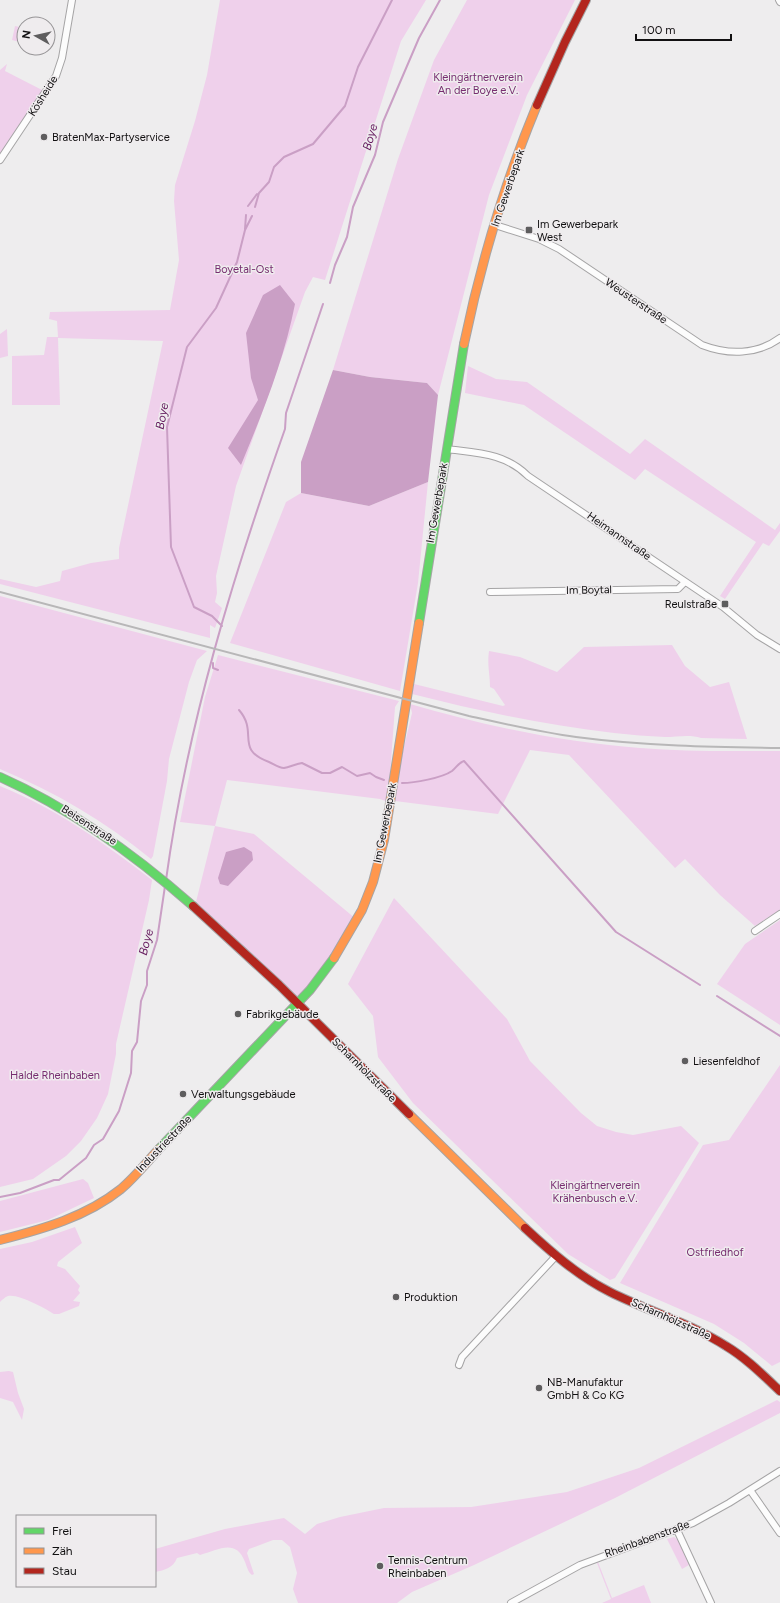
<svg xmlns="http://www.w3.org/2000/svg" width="780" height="1603" viewBox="0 0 780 1603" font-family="Figtree,sans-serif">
	<rect width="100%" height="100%" fill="#eeedee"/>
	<path fill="#efd0eb" d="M220,0h206l-25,41 -76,239 -12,-3 -8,15 -69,194 -20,90 1,17 -2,9 7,6 -7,20 -5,-3v13l-210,-54v-5l36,8 24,-6 2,-10 29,-8 28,-4v-11l44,-207 -105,-3 2,67h-48v-49l32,-1 3,-18h11l-1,-16 -8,-2 1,-7 120,-2 9,-50 -5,-59 1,-16 20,-64 12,-46z
		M467,0h108l-48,95 -38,100 -51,200 -11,-12 -57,-6 -37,-7 65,-211 36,-99z
		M15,26l9,2v15l-12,-3z
		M7,64l-2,7 39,20 -44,64v-85z
		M7,329l1,27 -8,2v-24z
		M468,366l28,13 31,3 103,72 15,-15 130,91 5,-7v8l-11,15 -6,-3 -38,56 -5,-3 36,-54 -111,-73 -10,11 -111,-75 -59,-12z
		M428,482l-10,101 -18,108 -170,-48 56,-141 15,-9 68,13z
		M0,596l207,55 -10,9 -8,22 -20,77 -2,22 -14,75 -2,3c-46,-38 -96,-67 -151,-90z
		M672,645l13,21 25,21 19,-5 18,57 -46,-1c-11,-4 -24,-1 -36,-1 -17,-1 -34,-2 -51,-4 -69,-8 -135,-22 -202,-39l2,-10 89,22 2,-1 -11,-16 -4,-2c0,-14 -3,-21 -1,-36l31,6 37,15 27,-25z
		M218,655l181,46 -4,6 -7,95 -8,-3 -153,-19 -12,46 39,8 102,85 -7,16 -52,66 -102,-95 20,-80 -35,-4 25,-125z
		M410,704c75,22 152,38 230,44 46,4 93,3 140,3v159l-25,16 -35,-31 -35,-36 -10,9 -106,-113 -39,-5 -32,64 -103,-13 -4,2 21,-90z
		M0,786c57,23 104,57 152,94l-3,20 -33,144v10l-8,40 -11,24 -16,23 -15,15 -33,23 -33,8z
		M394,898l113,121 23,42 51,52 16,13 19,6 17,3 48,-9 18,17 -84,135 -5,2 -42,-26 -155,-151 -35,-46 -5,-41 -25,-32z
		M780,920v105l-63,-41 28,-40z
		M780,1065v297l-8,4 -28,-23 -30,-19 -94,-41 83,-138 26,-5z
		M83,1179l5,4 6,15 -46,22 -48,12v-31z
		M75,1227l7,16 -24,19 -1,4 8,3 15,17 -2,4 2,3 -7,8 7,1 -1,4 -20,8h-5c-7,-5 -37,-21 -46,-18 -3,1 -6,4 -8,6v-53l32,-7z
		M9,1371l4,1 5,21 6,16 -2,11 -9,-18 -13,-4v-26z
		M777,1400l3,2v11l-165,85 -141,67 -62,27 -15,11h-99l-5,-14 4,-16 -7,-26 -8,-7h-9l-24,9 -2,4 7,21 -2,1c-4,-3 -5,-8 -7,-13 -9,-24 -27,-12 -45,-7l-3,-2 -20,5c-4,10 -12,12 -22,14v-23l70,-20 59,-11 21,16 12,-10 23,-7 44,-9 87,-1 96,-15 72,-24z
		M674,1537l4,3 11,25 -7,4 -15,-30z
		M598,1562l14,36 32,-13 7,18h-49l9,-4 -14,-36z"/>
	<path fill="#ca9fc5" d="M280,285l15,19c-11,56 -32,108 -54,161l-13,-17 30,-48 -7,-22 -5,-45 17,-38z
		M333,370l37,7 57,6 11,12 -10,87 -59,24 -68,-13v-31z
		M244,847l8,5 1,8 -25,26 -8,-2 -2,-6 8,-26z"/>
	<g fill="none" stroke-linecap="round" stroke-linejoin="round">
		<path stroke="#ca9fc5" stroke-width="2" d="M248,206l9,-12
			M255,207l4,-14 10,-11 5,-15 10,-10 29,-13 32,-38 13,-39 34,-67
			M245,229l1,-14
			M330,283l5,-18 12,-28 6,-30 22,-52 8,-33 36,-84 21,-38
			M222,626l-10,-10 -18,-9 -23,-60 -4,-120 20,-80 29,-39 21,-46 8,-32 7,-14
			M213,663v5l5,2
			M239,710c20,23 -5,39 30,52 5,2 9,6 15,6 6,-1 11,-4 18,-5l20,10h8l12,-6 15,9 13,-3 6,4 8,3
			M402,783c12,0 40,-5 50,-12 5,-4 6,-8 12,-10l152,171 84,53
			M166,880c21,-154 67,-304 119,-451l1,-16 37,-109
			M717,996l63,40
			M0,1197l20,-4 34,-13h5l27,-22 8,-13 9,-6 16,-28 12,-38 1,-22 5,-9 4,-41 6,-16v-14l10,-31 8,-54"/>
		<g stroke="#a5a4a5" stroke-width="8">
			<path id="street" d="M779,0l1,2
				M0,160l56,-84 6,-18 10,-58
				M495,225l44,14 20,10 143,96c26,10 55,10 78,-7
				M447,449c30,4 58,4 81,27l195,131 34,28 23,14
				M490,592l188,-3 7,-7
				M755,931l25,-17
				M459,1365l3,-8 94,-101
				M750,1490l30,43
				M677,1530l34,73
				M511,1603l69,-38 113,-42 36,-20 51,-32"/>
		</g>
		<g stroke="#a5a4a5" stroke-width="10">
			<path id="fast" d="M419,623l45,-279
				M0,777c72,32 134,77 193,129
				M159,1149l151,-159 24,-32"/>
		</g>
		<g stroke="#a5a4a5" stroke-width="10">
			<path id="slow" d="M464,344c17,-82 41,-162 73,-239
				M334,958l28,-48 11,-28 11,-42 35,-217
				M409,1114l116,114
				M0,1240c43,-11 86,-23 121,-51 14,-12 26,-27 38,-40"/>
		</g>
		<g stroke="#a5a4a5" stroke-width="10">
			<path id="jam" d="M537,105l28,-63 21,-42
				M193,906l86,79 130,129
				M525,1228c26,24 53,48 85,64 38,19 80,31 116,54 20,12 37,29 54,45"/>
		</g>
		<use href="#street" stroke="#fcfcfc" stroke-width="6"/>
		<use href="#fast" stroke="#63d668" stroke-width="8"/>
		<use href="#slow" stroke="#ff974d" stroke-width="8"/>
		<use href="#jam" stroke="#b3261e" stroke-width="8"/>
		<path stroke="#b8b7b8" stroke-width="2" d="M0,592l469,124c36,8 71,16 107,21 68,9 136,10 204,11"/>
	</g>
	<g fill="#5e5d5e" stroke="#efecee" stroke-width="1.5">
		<circle cx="44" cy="137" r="4"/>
		<rect x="525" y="226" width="8" height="8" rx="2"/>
		<rect x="721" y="600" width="8" height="8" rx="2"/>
		<circle cx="238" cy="1014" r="4"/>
		<circle cx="685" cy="1061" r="4"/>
		<circle cx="183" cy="1094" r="4"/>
		<circle cx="396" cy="1297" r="4"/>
		<circle cx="539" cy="1388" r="4"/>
		<circle cx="380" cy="1566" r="4"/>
	</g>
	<g text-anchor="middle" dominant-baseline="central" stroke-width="3" stroke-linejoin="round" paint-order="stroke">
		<g font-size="11" fill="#772d70" stroke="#efecee">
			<text x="478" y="77">Kleingärtnerverein<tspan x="478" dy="13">An der Boye e.V.</tspan></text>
			<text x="244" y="269">Boyetal-Ost</text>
			<text x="55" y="1075">Halde Rheinbaben</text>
			<text x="595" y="1185">Kleingärtnerverein<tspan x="595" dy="13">Krähenbusch e.V.</tspan></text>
			<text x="715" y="1252">Ostfriedhof</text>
		</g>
		<g font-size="11" fill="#111011" stroke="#efecee">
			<text transform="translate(43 96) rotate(-58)">Kösheide</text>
			<text transform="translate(508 188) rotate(-71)">Im Gewerbepark</text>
			<text transform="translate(636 301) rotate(34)">Weusterstraße</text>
			<text transform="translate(437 503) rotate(-80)">Im Gewerbepark</text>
			<text transform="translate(619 536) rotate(35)">Heimannstraße</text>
			<text transform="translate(589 590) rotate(-1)">Im Boytal</text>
			<text transform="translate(385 823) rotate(-79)">Im Gewerbepark</text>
			<text transform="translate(89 825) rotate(33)">Beisenstraße</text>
			<text transform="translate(364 1070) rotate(45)">Scharnhölzstraße</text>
			<text transform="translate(164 1144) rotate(-46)">Industriestraße</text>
			<text transform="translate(671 1319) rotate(24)">Scharnhölzstraße</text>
			<text transform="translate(647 1539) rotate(-20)">Rheinbabenstraße</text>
		</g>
		<g font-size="11" fill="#111011" stroke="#efecee" text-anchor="start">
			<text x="52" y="137">BratenMax-Partyservice</text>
			<text x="537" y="224">Im Gewerbepark<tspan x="537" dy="13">West</tspan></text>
			<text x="717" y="604" text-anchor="end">Reulstraße</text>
			<text x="246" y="1014">Fabrikgebäude</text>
			<text x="693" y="1061">Liesenfeldhof</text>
			<text x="191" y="1094">Verwaltungsgebäude</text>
			<text x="404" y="1297">Produktion</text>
			<text x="547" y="1382">NB-Manufaktur<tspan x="547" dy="13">GmbH &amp; Co KG</tspan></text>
			<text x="388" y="1560">Tennis-Centrum<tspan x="388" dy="13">Rheinbaben</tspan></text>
		</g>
		<g font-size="12" font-style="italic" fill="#651c5f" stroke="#efecee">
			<text transform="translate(370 137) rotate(-74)">Boye</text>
			<text transform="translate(162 416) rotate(-80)">Boye</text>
			<text transform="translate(146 942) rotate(-75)">Boye</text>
		</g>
	</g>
	<rect x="16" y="1515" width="140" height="72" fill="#efecee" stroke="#969496"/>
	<rect x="24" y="1528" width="20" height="6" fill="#63d668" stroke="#969496"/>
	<text x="52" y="1535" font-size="12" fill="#111011">Frei</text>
	<rect x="24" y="1548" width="20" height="6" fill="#ff974d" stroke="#969496"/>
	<text x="52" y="1555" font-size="12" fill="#111011">Zäh</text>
	<rect x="24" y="1568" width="20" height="6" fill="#b3261e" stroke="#969496"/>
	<text x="52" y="1575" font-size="12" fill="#111011">Stau</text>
	<g transform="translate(36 36) rotate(278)"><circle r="19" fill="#efecee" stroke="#969496"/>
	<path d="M0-3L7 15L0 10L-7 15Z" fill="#5e5d5e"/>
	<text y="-6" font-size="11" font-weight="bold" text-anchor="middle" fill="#111011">N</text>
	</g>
	<path d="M636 34v6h95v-6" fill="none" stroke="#111011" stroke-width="2"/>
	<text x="642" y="34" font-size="12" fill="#111011" stroke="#efecee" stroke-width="3" paint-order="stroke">100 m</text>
</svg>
